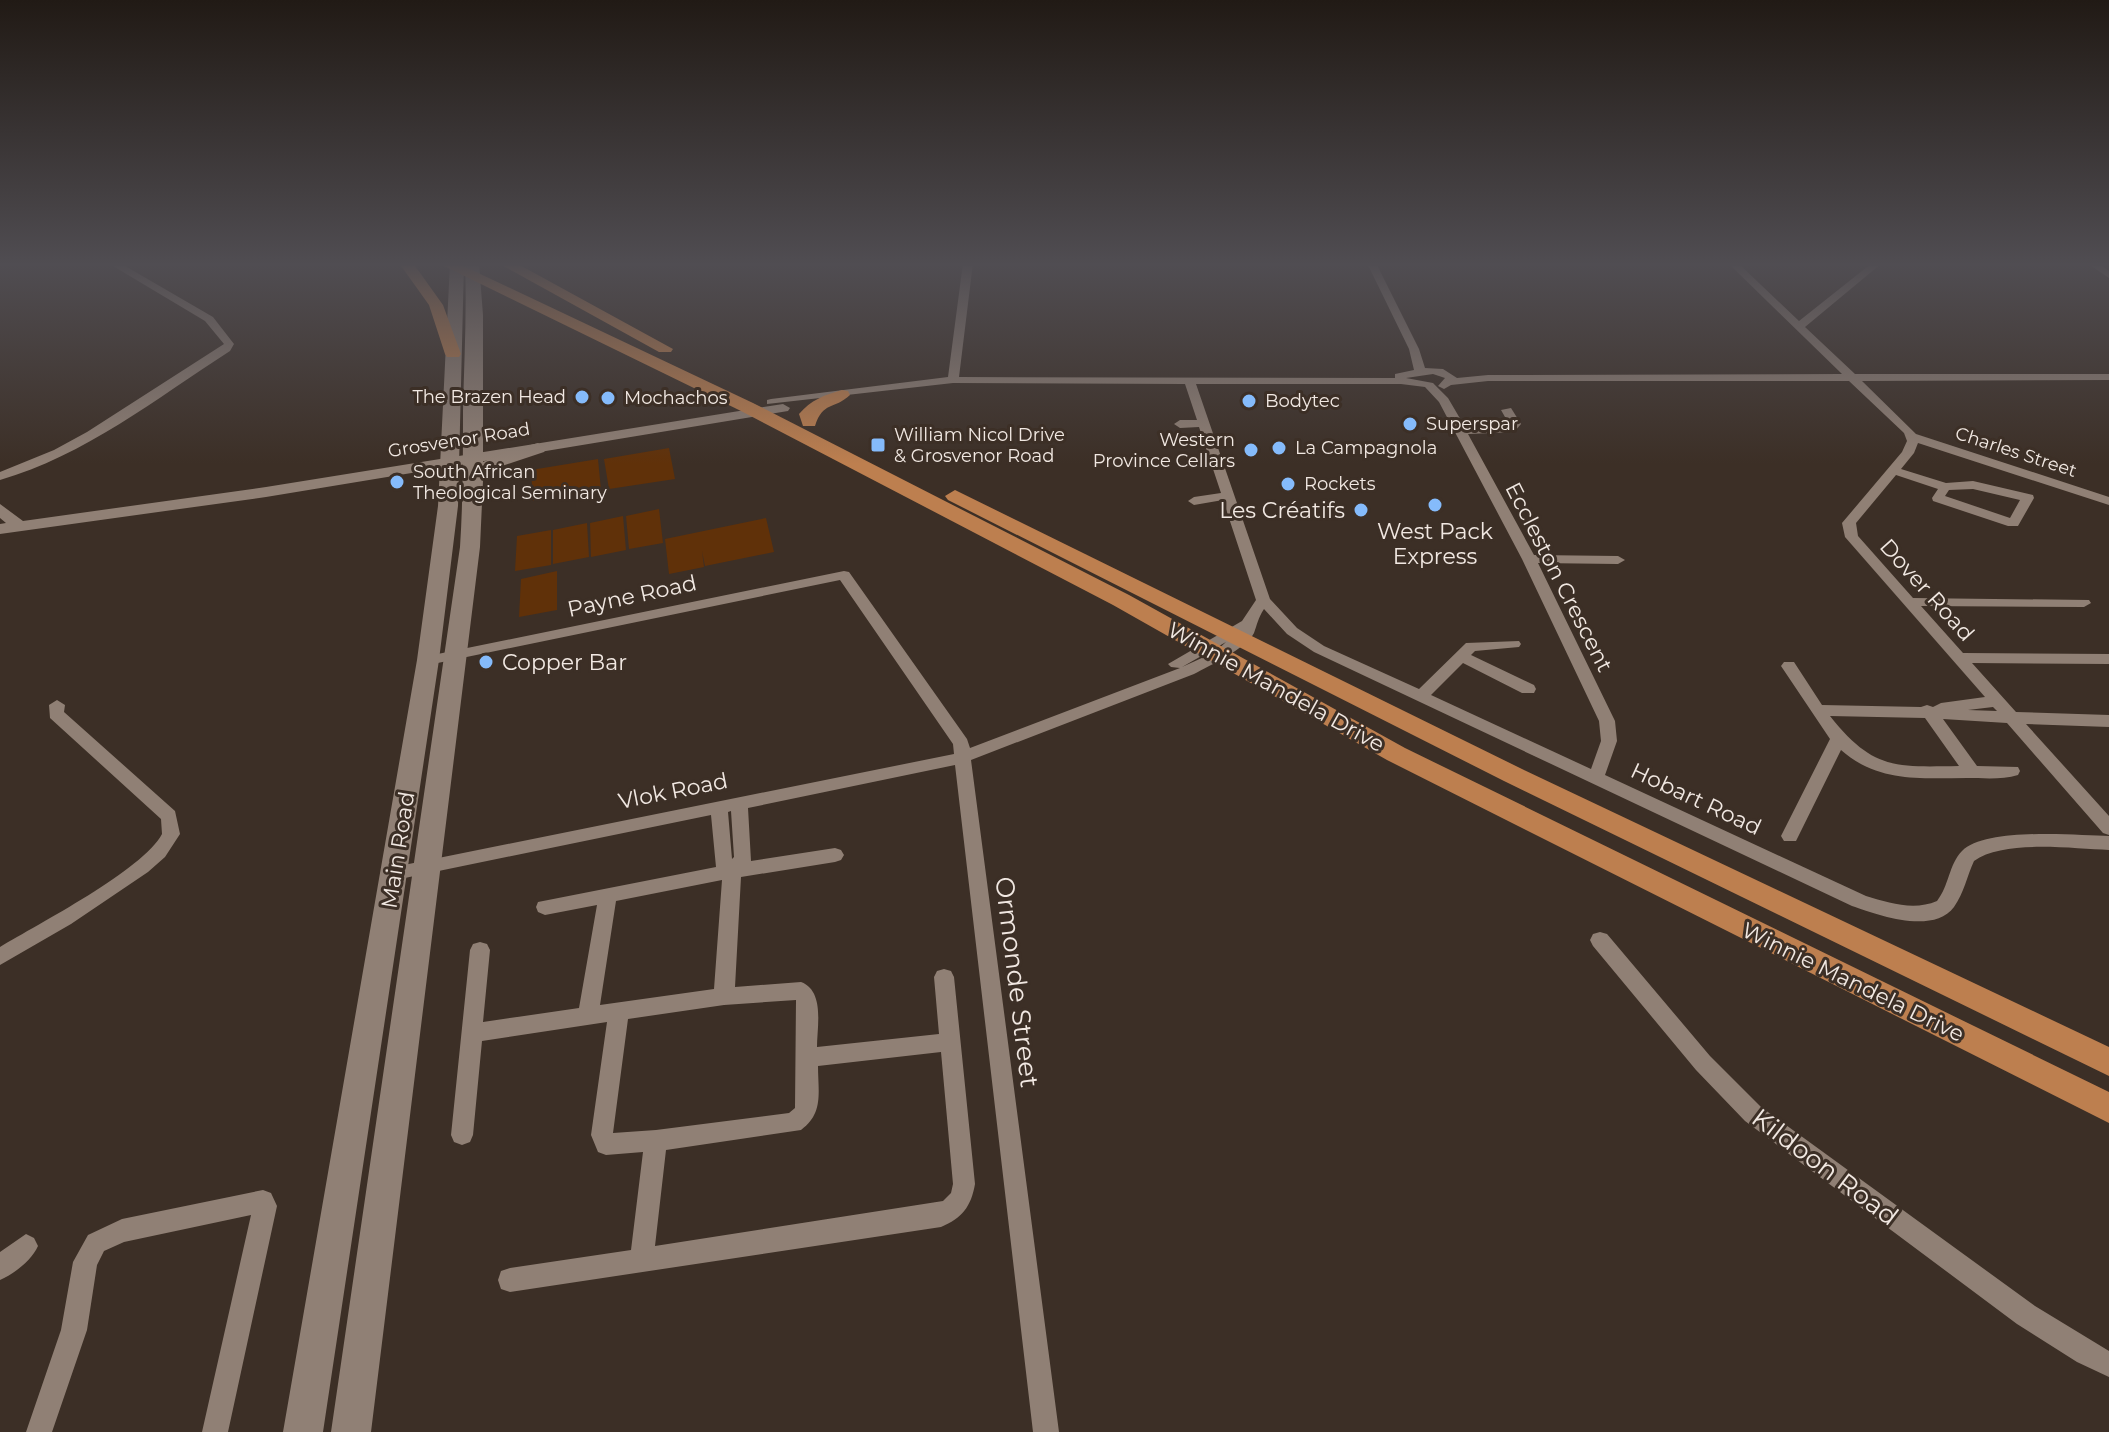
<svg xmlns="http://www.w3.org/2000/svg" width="2109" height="1432" viewBox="0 0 2109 1432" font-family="Montserrat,sans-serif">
	<rect width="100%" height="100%" fill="#3c2f26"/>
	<path fill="#603109" d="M669,448l6,31 -66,10 -5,-30z
		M598,459l3,31 -68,11 -2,-31z
		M659,509l4,34 -34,6 -3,-33z
		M623,516l3,34 -35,7 -1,-34z
		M766,518l8,34 -69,14 -3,-15 2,16 -35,7 -4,-35z
		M587,523l2,34 -36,7v-34z
		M551,530v35l-36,6 2,-35z
		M557,571v39l-38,7 2,-38z"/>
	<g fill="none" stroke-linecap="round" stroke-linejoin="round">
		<path fill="#908075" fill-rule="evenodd" d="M108,263h12l93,54 21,27 -4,7c-73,47 -146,105 -230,129v-8l54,-22 33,-18 137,-88 -19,-23z
			M963,263h10l-14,114 436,1v-4l19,-4 -5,-21 -42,-86h9l43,86 6,19 18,1 14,9 31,-3 354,-1 -114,-111h10l61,58 73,-58h10l-77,64 50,47h254v6l-247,1 54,53 193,63v8l-191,-62 -4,10 -13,16 45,14 27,-2 60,14 1,3 -16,28h-10l-75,-25 -1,-3 6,-9 -42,-14 -40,48 2,13 55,62 176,2 2,3 -7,4 -163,-1 42,47 146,1v10l-137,-1 44,49 93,3v12l-83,-3 83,92v19l-6,-2 -96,-110 -64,-4 34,47 41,1 2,4 -2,4c-16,5 -35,3 -51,3 -46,0 -89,5 -126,-28l-45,91h-12l-3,-5 49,-97 -49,-73 3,-4h10l28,43 99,2 6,-2 6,2 8,-4 44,-6 -140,-160 -3,-14 60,-71 5,-11 -3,-8 -55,-52h-361l-37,4 -7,4 -6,-3 7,-8 -12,-4 -27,4 27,5 15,15 17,29h42l2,-3 -8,-14 10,-2 10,16 -7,8 -46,2 66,121 84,1 7,4 -7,4 -80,-1 77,158 2,20 -12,34 261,121c23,7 48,15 71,5 12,-15 12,-37 25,-50 23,-24 115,-16 147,-15v14c-36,-1 -105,-11 -135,11 -7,15 -10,32 -20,46 -21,28 -76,8 -102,-1l-538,-254 -27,-18 -23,-25c-6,9 -7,16 -10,24 -7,15 -45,33 -60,41l-223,86 88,672h-26l-78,-667 -207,43 3,53 84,-13 6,2 3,5 -3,5 -6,2 -94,15 -6,110 66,-5c24,9 16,45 16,65l122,-13 -5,-57 3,-6 7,-2 7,2 3,6 21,207c-4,23 -13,34 -34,43l-431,65 -9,-3 -3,-9 3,-9 9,-3 121,-18 12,-98 -37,3 -8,-3 -7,-17 16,-113 -125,19 -9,94 -3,7 -8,3 -8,-3 -3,-7 19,-185 3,-6 7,-2 7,2 3,6 -7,72 96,-14 18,-103 -52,10 -7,-3 -2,-5 2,-5 178,-35 -5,-52 -316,65 -6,-2 -3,-5 3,-5 565,-114 -1,-10 -113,-164 -412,85 -8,-5 3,-3 421,-86 5,1 118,167 3,9 210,-80 -9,-1 -3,-3 74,-43 14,-21 -33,-100 -29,5 -6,-4 6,-4 27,-4 -22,-66 -19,1 -6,-4 6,-4h17l-12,-36 -232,-1 -186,21v-4l4,-1 177,-22zM1196,384h205l24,3 14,15 83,157 77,162 2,20 -10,28 -160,-74 32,-32 59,30h12l2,-4 -2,-4 -63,-30 4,-4 44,-4 2,-3 -2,-3 -53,2 -47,46 -95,-43 -27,-18 -27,-29zM1973,489l47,11 -10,18 -65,-22 4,-6zM1226,642l-11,10 -33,15zM1993,707l4,4 -29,-1zM1830,716l95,2 34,48c-64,1 -86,4 -129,-50zM731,811l3,46 -2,2 -4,-47zM722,880l-8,109 -114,16 16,-104zM796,1000l-1,108 -6,5 -133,17 -43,3 15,-114 96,-14zM941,1052l12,132 -2,9 -8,8 -288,45 11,-96 135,-20c23,-17 17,-38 17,-64z
			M2087,263h11l11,8v7z
			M57,700l8,5 -1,7 111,99 5,23 -15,23 -17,15 -77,52 -71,41v-18c38,-23 143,-77 162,-113l-1,-15 -111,-101 -1,-13z
			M1600,932l7,2 103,122 51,51 274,199 74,45v26l-32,-15 -60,-38 -272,-203 -49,-51 -103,-124 -3,-6 3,-6z
			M263,1190l8,3 6,13 -49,226h-26l49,-217 -127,27 -20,9 -7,14 -10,65 -35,102h-26l35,-102 12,-68 15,-27 34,-16z
			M26,1234l8,4 4,8c-6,14 -24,28 -38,34v-28z"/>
		<path fill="#908075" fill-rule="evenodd" d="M783,404l7,4 -2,3 -522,86 -266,37v-10l6,-1 -6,-5v-14l23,17 243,-34z"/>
		<path fill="#908075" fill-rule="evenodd" d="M450,263h14l-6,243 -19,154 -116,772h-40l134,-772 21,-154z
			M465,263h14l4,52v147l22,-10 33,-9 9,5 -3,4 -42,14 -19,15 -3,66 -109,885h-40l129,-885c3,-46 3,-90 3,-136 1,-49 4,-98 2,-148z"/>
		<path fill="#bd7f4f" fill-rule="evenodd" d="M399,263h14l30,42 18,49 -2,3h-12l-2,-3 -16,-49z
			M438,263h19l296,140 376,192 276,153 704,344v31l-722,-363 -274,-155 -372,-194z
			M498,263h18l157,86 -2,3h-12z
			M842,390l6,1 2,4c-16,15 -27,6 -35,31h-12l-4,-12c12,-14 25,-19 43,-24z
			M955,490l567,279 587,278v29l-605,-295 -556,-281 -3,-4z"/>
	</g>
	<linearGradient id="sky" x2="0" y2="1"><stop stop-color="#211a15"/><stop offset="0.57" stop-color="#504d52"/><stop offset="1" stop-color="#504d52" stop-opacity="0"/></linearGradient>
	<rect width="2109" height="464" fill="url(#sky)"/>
	<g fill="#85bbfb" stroke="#3c2f26" stroke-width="3">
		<circle cx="582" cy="397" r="8"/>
		<circle cx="608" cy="398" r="8"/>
		<circle cx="1249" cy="401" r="8"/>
		<circle cx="1410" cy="424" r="8"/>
		<rect x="870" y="437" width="16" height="16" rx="4"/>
		<circle cx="1279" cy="448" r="8"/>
		<circle cx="1251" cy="450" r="8"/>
		<circle cx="397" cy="482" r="8"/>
		<circle cx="1288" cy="484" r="8"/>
		<circle cx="1435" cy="505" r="8"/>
		<circle cx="1361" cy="510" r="8"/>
		<circle cx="486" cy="662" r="8"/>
	</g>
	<g text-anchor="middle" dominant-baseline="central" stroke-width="6" stroke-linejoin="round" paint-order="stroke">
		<g font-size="18" fill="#f1e8e2" stroke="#3c2f26" text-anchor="start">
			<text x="566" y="397" text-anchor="end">The Brazen Head</text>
			<text x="624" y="398">Mochachos</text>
			<text x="1265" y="401">Bodytec</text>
			<text x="1426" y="424">Superspar</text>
			<text x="894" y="435">William Nicol Drive<tspan x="894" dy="21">&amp; Grosvenor Road</tspan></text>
			<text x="1235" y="440" text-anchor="end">Western<tspan x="1235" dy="21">Province Cellars</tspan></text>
			<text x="1295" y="448">La Campagnola</text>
			<text x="413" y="472">South African<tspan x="413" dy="21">Theological Seminary</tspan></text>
			<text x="1304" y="484">Rockets</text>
		</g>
		<g font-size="18" fill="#f1e8e2" stroke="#3c2f26">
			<text transform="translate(459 440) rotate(-9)">Grosvenor Road</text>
			<text transform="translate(2016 452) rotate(18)">Charles Street</text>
		</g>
		<g font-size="22" fill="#f1e8e2" stroke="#3c2f26" text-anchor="end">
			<text x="1345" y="510">Les Créatifs</text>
			<text x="1435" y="531" text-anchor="middle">West Pack<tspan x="1435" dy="25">Express</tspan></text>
			<text x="502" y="662" text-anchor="start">Copper Bar</text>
		</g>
		<g font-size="22" fill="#f1e8e2" stroke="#3c2f26">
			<text transform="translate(1559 577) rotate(63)">Eccleston Crescent</text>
			<text transform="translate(1927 590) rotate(48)">Dover Road</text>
			<text transform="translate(632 596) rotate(-12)">Payne Road</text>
			<text transform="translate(1276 687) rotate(29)">Winnie Mandela Drive</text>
			<text transform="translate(673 791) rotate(-11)">Vlok Road</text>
			<text transform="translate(1696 799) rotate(25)">Hobart Road</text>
			<text transform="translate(398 850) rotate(-81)">Main Road</text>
			<text transform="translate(1853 982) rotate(26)">Winnie Mandela Drive</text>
		</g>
		<g font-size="26" fill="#f1e8e2" stroke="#3c2f26">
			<text transform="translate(1017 982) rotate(83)">Ormonde Street</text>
			<text transform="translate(1825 1167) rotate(37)">Kildoon Road</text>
		</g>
	</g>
</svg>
